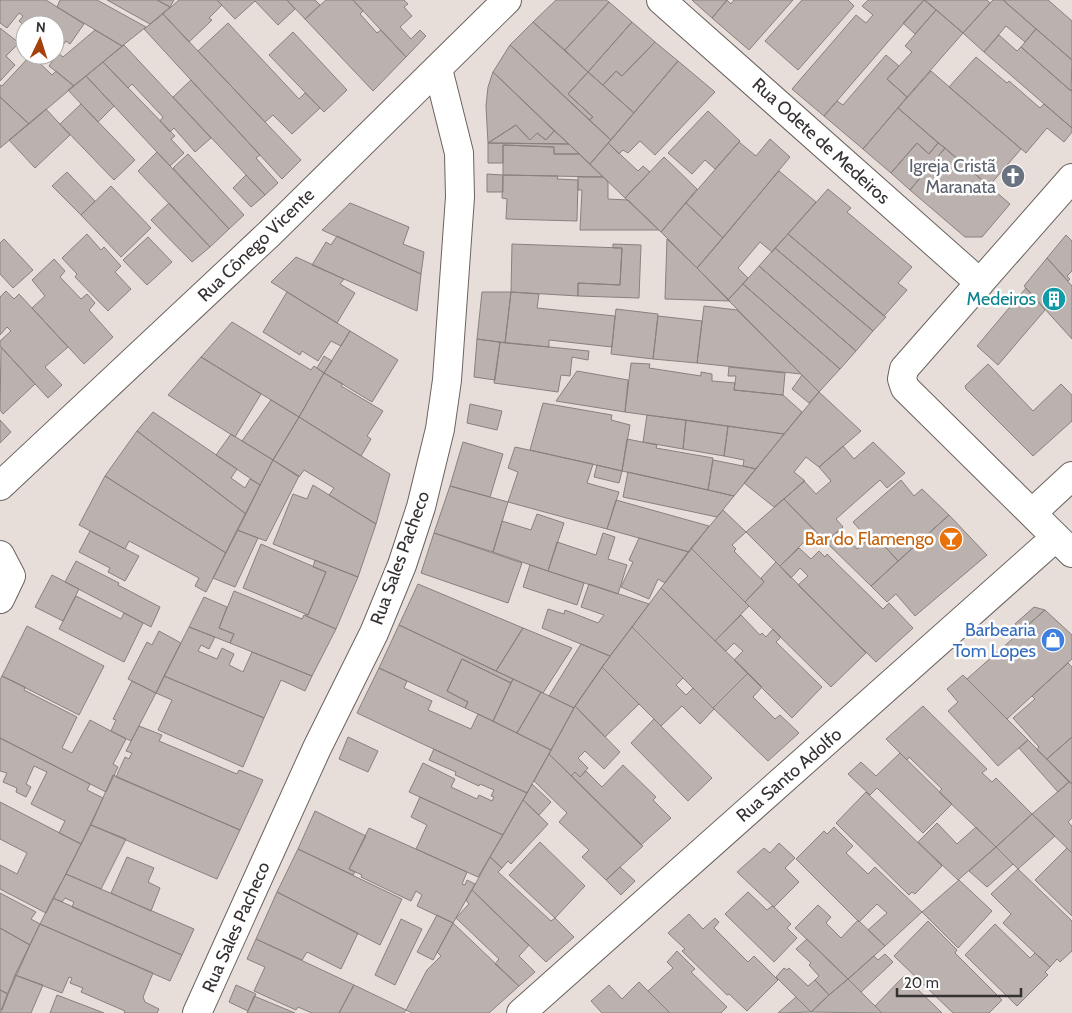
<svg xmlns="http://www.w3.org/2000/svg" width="1072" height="1013" viewBox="0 0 1072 1013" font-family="Cabin,sans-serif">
	<rect width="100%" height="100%" fill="#e7ddd9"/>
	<path fill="#bbb2af" stroke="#89817d" d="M0,0h46l38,24 -14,20 -4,-3 -5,7 -6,-4v-19l-30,1 -6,-5 4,-5 -4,-3 -12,15 -7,-5z
		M60,0h37l49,27 -24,19 -65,-39z
		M107,0h50l13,7 -20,17z
		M157,0h17l-4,7z
		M179,0h38l5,5 -13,13 3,2 -23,22 -26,-28z
		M217,0h70l8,9 -17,16 -23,-24 -20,18z
		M287,0h28l5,5 -15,14z
		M326,0h27l10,11 -3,3 17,19 4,-3 25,27 -33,34 -68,-72z
		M353,0h51l4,4 -4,3 8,9 -12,11 11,12 9,-9 6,6 -20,21z
		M556,0h50l3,2 -44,48 -32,-28z
		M692,0h35l-15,18z
		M727,0l4,4 3,-4h59l-44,50 -37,-32z
		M802,0h46l6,6 -56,64 -33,-29z
		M868,0h56l-100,116 -32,-27 64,-74 10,8 7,-8 -11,-9z
		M924,0l12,10 -21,24 -12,-11z
		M925,0h62l3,3 -27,30z
		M993,0h10l33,29 -11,13 -19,-16 -22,26 -21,-19z
		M1003,0h45l24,21v39z
		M609,2l23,20 -44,50 -23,-22z
		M936,10l27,23 -56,64 -20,-18 25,-27 -7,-6z
		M163,14l138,146 -19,19 -138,-150z
		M533,22l55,50 -20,22 25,23 -4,3 -79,-75z
		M632,22l23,20 -33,34 -6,-5 -13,14 -15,-13z
		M228,23l71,76 6,-6 15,15 -28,26 -19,-19 -8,7 -67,-71z
		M0,28l19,15 -13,13 9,9 -15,16z
		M1036,29l36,31 -1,31 -50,-44z
		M95,30l27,16 -48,40 -25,-20 9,-13 5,4z
		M293,32l54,58 -23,22 -55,-57z
		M999,35l18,16 4,-4 50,44 1,-2v39l-88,-76z
		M655,42l23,19 -44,52 -31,-28 13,-14 6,5z
		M124,45l87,93 -16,14 -21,-24 -4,4 -10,-11 3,-4 -31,-33 -4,4 -25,-26z
		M510,45l101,95 -21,24 -97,-92z
		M31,55l21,20 4,-4 18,15 -45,38 -29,-27v-12l2,1z
		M886,55l13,11 -12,13 20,18 -44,52 -39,-33 13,-15 6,4z
		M976,57l31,26 2,-2 31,27 4,-4 28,24v4l-8,10 -17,-14 -21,25 -77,-66z
		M678,61l37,31 -60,63 -15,-14 -12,12 -5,-3 -4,4 -11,-11z
		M103,62l72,74 -4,3 13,14 -14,13 -84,-90z
		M931,71l90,78 -32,37 -91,-78z
		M493,72l61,59 -8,9 -9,-7 -7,7 -14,-15 -28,18 -2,-37 2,-19z
		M588,72l46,41 -23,27 -22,-20 4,-3 -25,-23z
		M86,76l28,30 -16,16 -30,-32z
		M191,80l69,75 -4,3 22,25 -13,12 -92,-98z
		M0,97l29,27 -29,24z
		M81,104l54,56 -21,20 -54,-56z
		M898,108l40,35 -9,11 -12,-11 -26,30 -28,-24z
		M46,109l24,26 -35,33 -26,-28z
		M708,111l32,30 -25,28 -10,-9 -13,14 -24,-21z
		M516,125l14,15 7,-7 9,7 8,-9 15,13 -81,-1z
		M770,139l20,18 -67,81 -37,-35 53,-61 17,14z
		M488,143l81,1 10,10h-25v-7l-51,-2v18h-15z
		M608,143l30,28 5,-5 7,6 -25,26 -35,-34z
		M917,143l12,11 9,-11 7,5 -35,42 -19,-17z
		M503,145l51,2v7h25l24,23 -100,-2z
		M945,148l65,56 -28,33h-17l-55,-47z
		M157,152l72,77 -19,18 -72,-76z
		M188,154l56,61 -15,14 -56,-61z
		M664,157l33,32 -36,43 -36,-34z
		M779,171l37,31 -44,50 -12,-10 -22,26 10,10 -20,22 -31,-32z
		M67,172l28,29 -14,14 -29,-29z
		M487,174l16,1v17h-16z
		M246,175l19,20 -14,12 -18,-19z
		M503,175l55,1 -1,3 21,1 -1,41 -71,-2 1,-20 -5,-1z
		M578,177h25l5,5v17l20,1 31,30h-79l2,-40h-4z
		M111,186l40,42 -30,29 -40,-42z
		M828,189l23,19 -4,4 65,55 -14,16 9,7 -23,26 -96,-82z
		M169,203l41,44 -18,15 -41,-42z
		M350,203l59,24 -6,17 21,8 -3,22 -99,-44z
		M686,203l37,35 -26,30 -36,-36z
		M87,234l14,16 3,-3 17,19 -6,6 16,17 -23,22 -33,-34 2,-3 -15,-16z
		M788,234l98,83 -13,14 -98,-83z
		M1066,235l6,6v30l-5,5 3,3 -2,2 -21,-23z
		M337,236l84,38 -4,37 -105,-46 14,-23 5,3z
		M148,237l24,25 -25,23 -24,-25z
		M4,239l29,31 -20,18 -13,-14v-31z
		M667,239l30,29 33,33 -65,-2z
		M512,244l110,4 -2,37 -42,-2v13l-67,-4z
		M613,244l28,1 -2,53 -61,-2v-13l42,2 2,-37h-9z
		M775,248l98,83 -17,20 -97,-85z
		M296,257l48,22 -4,5 15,9 -18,30 -66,-41z
		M1047,258l25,28v53l-48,-53z
		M54,259l11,12 -5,6 21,22 6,-5 8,9 -6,7 24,27 -29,27 -52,-56 13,-12 -13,-16z
		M759,266l97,85 -16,18 -97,-85z
		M743,284l97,85 -21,23 -91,-92z
		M1026,288l19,22 -47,55 -21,-19z
		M6,291l8,8 5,-5 49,53 -23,20 17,18 -14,13 -48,-52v-5l11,-10 -4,-4 -7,8v-38z
		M287,292l63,39 -9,15 -10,-5 -13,20 -16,-10 -2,4 -37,-23z
		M482,292h29l-6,51 -28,-4z
		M511,292l28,2 -2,14 78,8 -3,31 -63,-7v7l-44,-4z
		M704,306l33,4 64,64 -104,-11z
		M616,309l42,5 -5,45 -42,-5z
		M658,316l44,5 -5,42 -44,-4z
		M232,322l79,48 3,-4 10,7 -25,44 -98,-60z
		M350,331l48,29 -26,42 -48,-29z
		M477,339l23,3 -5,38 -21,-3z
		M500,342l89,9 -1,9 -16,-3 -2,19 -9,-1 -3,17 -64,-9z
		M1,347l34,37 -32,30 -3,-4z
		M324,356l8,5 -8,12 -7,-5z
		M201,357l60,37 -26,43 -67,-42z
		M631,363l19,1 -1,4 52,8v-4l11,2v7l23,2 -1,7 49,5 19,17 -18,22 -159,-22z
		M988,364l45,47 28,-27 11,11v26l-39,35 -67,-67 -1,-3z
		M729,367l56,6 -2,22 -49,-5 2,-14h-8z
		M577,371l51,9 -3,32 -69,-11z
		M324,373l19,11 -2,2 42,25 -16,25 4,3 -10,17 -62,-39z
		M802,375l17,17 -10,11 -17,-14z
		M819,392l42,39 -42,36 -13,-10 -12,15 11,9 -31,26 -30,-24z
		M271,400l28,17 -26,43 -31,-19z
		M543,403l69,12 -1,5 19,5 -8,46 -92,-21z
		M470,404l32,7 -5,19 -30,-7z
		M153,412l84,57 -6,9 14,10 5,-9 10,6 -14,29 -109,-83z
		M647,415l39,5 -3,29 -40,-7z
		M299,417l91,57 -14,50 -47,-29 5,-7 -30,-18 -5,7 -26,-17z
		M0,420l11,12 -11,11z
		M686,420l42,6 -4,30 -41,-7z
		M728,426l56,8 -28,35 -13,-3 1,-6 -20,-4z
		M137,431l109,83 -20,39 -121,-77z
		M231,434l42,26 -13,25 -44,-30z
		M627,439l30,6 -1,3 57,10 -5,32 -86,-19z
		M463,442l40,12 -13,43 -40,-11z
		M873,442l32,31 -18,15 -7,-8 -44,39 7,8 -17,15 -42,-43 20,-18 12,13 15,-13 -12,-14 24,-21 11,13z
		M515,447l78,17 -6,19 32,9 -12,37 -99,-27 10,-30 -10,-4z
		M273,460l26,16 -33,65 -29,-11z
		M713,460l30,6 13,3 -22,27 -26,-6z
		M597,465l25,6 -3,12 -25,-6z
		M628,472l80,18 26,6 -17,21 -94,-20z
		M105,476l121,77 -20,39 -11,-6 4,-8 -70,-37 -4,8 -46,-24z
		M901,480l13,16 8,-7 27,26 -51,46 -24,-27 -6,5 -15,-17z
		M313,485l63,39 -18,53 -85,-33 20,-50 14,5z
		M450,486l58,16 -15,50 -59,-19z
		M784,499l31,32 -35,35 -34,-34z
		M616,500l93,26 -20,26 -82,-23z
		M723,510l23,22 -14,13 4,4 -2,2 30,31 -19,20 -54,-54z
		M537,514l27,9 -16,48 -55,-19 9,-31 29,9z
		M949,515l38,40 -72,61 -19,-22 -9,8 -16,-16z
		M840,529l17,20 17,-15 24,27 -27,25 -45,-44z
		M237,530l21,8 -23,49 -22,-9z
		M90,531l49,25 -14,25 -17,-9 2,-4 -31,-16z
		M434,533l88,30 -14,40 -87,-30z
		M603,533l12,4 -7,22 19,6 -9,29 -70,-23 9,-29 39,13z
		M639,538l50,14 -24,31 -7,-4 -9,20 -28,-12 12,-25 -4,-2z
		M261,544l65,28 -18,43 -65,-27z
		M691,548l58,58 -34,35 -54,-53z
		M799,548l12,11 8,-8 6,6 2,-3 56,55 6,-6 24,25 -37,34 -78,-77 10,-9 -8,-8 -9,10 -11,-12z
		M315,560l43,17 -22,52 -30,-13v-2l2,1 18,-43 -13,-5z
		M76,561l43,22 -1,2 42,22 -9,20 -86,-45z
		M776,562l90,91 -35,34 -86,-85 19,-20 -3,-4z
		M530,565l54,18 -7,22 -54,-18z
		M52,575l27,14 -16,32 -28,-14z
		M418,584l105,44 -27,43 -97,-46z
		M589,584l60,20 -39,52 -68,-28 6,-19 16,5 1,-4 33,13 6,-8 -23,-8z
		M661,588l87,85 -35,35 -81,-81z
		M234,591l68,28 2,-4 32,14 -24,47 -82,-33 4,-9 -15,-6z
		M76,596l45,23 3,-6 19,10 -19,39 -65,-33z
		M204,597l23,10 -8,21 15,6 -4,9 -41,-16z
		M1034,607l11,3 -24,21 -6,-7z
		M1045,610l27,25v24l-65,60 -40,-40z
		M741,615l19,20 2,-2 4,4 7,-8 8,8 -5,5 46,45 -30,31 -58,-58 9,-9 -9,-8 -8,8 -11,-10z
		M399,625l114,54 -2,4 -49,-24 -15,32 21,11 -3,6 -86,-40z
		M27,626l77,40 -25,49 -77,-39z
		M189,627l26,10 -6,12 -8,-4 -3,6 19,8 5,-11 12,6 -5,11 14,7 9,-20 60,24 -7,15 -24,-11 -17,38 -100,-42z
		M632,627l51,51 -7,7 10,10 7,-7 21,21 -14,15 -18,-18 -21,20 -59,-59z
		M523,628l49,20 -29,45 -47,-22z
		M159,631l22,12 -25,50 -28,-14 19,-37 5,3z
		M581,644l29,12 -36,52 -25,-12z
		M462,659l49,24 -18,38 -28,-13 3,-6 -21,-11z
		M1068,663l4,4v70l-25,22 -10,-9 2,-3 -26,-29 22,-19 -3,-3z
		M602,667l37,37 -34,33 -30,-31z
		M379,668l28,13 -3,7 28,13 -4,9 43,19 7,-15 73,36 -24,43 -170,-80z
		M748,673l14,14 -9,10 22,22 5,-4 19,18 -31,28 -55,-53z
		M963,675l65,65 -30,26 -50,-55 10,-9 -11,-13z
		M2,676l23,11 -1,3 53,27 -15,31 10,5 18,-33 36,19 -13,25 5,3 -12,25 -106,-54v-58z
		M164,676l100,42 -21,49 -85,-37 14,-30 -16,-7z
		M513,679l28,13 -24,41 -24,-12z
		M132,681l24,12 -25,48 -20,-10 5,-11 -3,-1z
		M541,692l33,16 -23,42 -34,-17z
		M575,706l45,46 -16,17 -19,-18 -7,7 10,10 -8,9 -5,-5 -4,4 -22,-22z
		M923,706l64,63 -5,4 10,9 4,-4 36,36 -36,33 -57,-55 3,-3 -33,-32 -2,3 -21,-21z
		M654,719l58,59 -24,23 -57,-58z
		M139,726l23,9 -3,6 78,33 2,-4 24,10 -23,50 -124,-53 9,-20 4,2 3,-6 -6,-2z
		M348,737l30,14 -10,21 -29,-13z
		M1072,737v47l-25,-25z
		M0,738l90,46 -3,6 16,8 -22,46 -22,-11 6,-12 -34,-17 16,-32 -13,-6 -8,18 5,3 -5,10 -10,-5 1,-4 -14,-6 4,-9 -7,-2z
		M1028,740l41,42 -11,10 -39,-44z
		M434,749l93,44 -24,42 -94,-43 14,-29 32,16 -4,8 26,12 2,-4 13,6 2,-4 -3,-1 3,-6 -14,-6 -1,2 -24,-11 1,-3 -27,-12z
		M900,753l52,51 -29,29 -46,-45 -7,7 -22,-21 13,-12 15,14z
		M549,754l94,92 -37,34 -24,-23 7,-7 -30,-28 8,-9 -33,-32z
		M623,765l33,32 -3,3 18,18 -30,27 -70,-69 4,-4 5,5 6,-6 16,16z
		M113,775l127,55 -23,49 -126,-54z
		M1069,782l3,2v34l-4,4 4,4v27l-40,-39z
		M532,784l19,18 -12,13 -16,-15z
		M866,792l76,74 -27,28 -3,-2 -3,3 -73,-72z
		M420,797l83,38 -25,42 -62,-28 11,-24 -16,-8z
		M523,800l25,24 -37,40 -3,-3 -6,7 -12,-11z
		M0,802l81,42 -35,69 -46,-24v-24l17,9 10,-21 -27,-14z
		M315,811l51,25 -17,33 6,3 -2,3 -55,-26z
		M1032,814l23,22 -37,33 -22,-22z
		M937,823l20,21 19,-17 20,20 -38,33 -40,-38z
		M91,825l35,14 -25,50 -35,-15z
		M834,827l19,19 -7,7 22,21 7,-7 47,45 -37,34 -17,-16 19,-17 -10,-9 -18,18 -63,-63 28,-28 3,3z
		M369,828l98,44 -5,12 3,1 2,-5 8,4 -22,39 -36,-17 5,-11 -6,-4 -5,10 -50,-24 1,-2 -13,-6z
		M540,842l45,44 -30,32 -46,-43z
		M779,843l16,15 -10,10 14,14 -25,25 -37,-35 27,-24 6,5z
		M996,847l17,17 -26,23 -18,-16z
		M1067,848l5,5v63l-37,-36z
		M298,849l104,50 -22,46 -103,-53z
		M127,857l27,11 -6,14 12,6 -9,23 -40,-18z
		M490,857l12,11 -4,4 53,49 4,-3 19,19 -28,25 -74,-72z
		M620,867l15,14 -14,14 -15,-15z
		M1018,869l54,52v30l-12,11 -3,-3 -7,8 -47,-44 8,-9 -20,-20z
		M66,874l128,55 -12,26 -110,-48 2,-5 -9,-4 -3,4 -9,-4z
		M959,880l33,31 -34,37 -36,-36z
		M472,890l57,55 -10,11 16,16 -16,14 -24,-22 4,-5 -43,-41 13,-14 -3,-4z
		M277,892l81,41 -17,36 -34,-17 -5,8 -46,-21z
		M748,892l19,18 5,-4 2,1 17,17 -4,4 10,10 -23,24 -49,-48z
		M0,893l36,19 -5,7 9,5 -10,21 -30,-17z
		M53,898l129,57 -12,26 -130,-57z
		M818,905l13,12 -5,6 15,15 17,-18 27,26 -37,33 -53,-51z
		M689,914l14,15 12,-11 4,4 -5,6 34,34 6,-6 24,24 -31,31 -18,-17 -2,1 -45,-44 3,-2 -17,-16z
		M437,915l16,8 -20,37 -16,-8z
		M401,919l21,10 -27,56 -20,-10z
		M928,921l29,29 -2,3 47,47 -13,13h-36l-59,-57z
		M453,923l66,63 -30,27h-77l-6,-3 21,-40 14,-14 -4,-4z
		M40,924l113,49 -10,24 2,5 14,7 -2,4h-33l1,-2 -44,-19 2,-4 -13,-5 2,-5 -3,-1 -7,16 -47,-18z
		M995,924l35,34 5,-5 15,14 -5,5 3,3 -31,31 -52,-51z
		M0,928l30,17 -22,49 -8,-4z
		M256,939l98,46 -15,28h-27l-14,-6 -2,3 -42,-19 11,-24 -18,-8z
		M807,939l41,40 -19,16 -14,-15 4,-4 -10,-11 2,-2 -15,-14z
		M677,951l18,18 -4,3 36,35 -6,6h-51l-22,-22 25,-23 -6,-6z
		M885,954l8,8 -32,30 -13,-13 26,-23 4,4z
		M784,968l3,2 2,-2 19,18 7,-6 14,15 -18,17 -35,-35z
		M15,975l28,10 -12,28h-31z
		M904,976l38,37h-60l-7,-7z
		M848,979l34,34 -71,-1 18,-17z
		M639,982l31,31h-68l-11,-12 18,-16 13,14z
		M236,985l20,9 -8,17 -19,-9z
		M354,985l52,25 -2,3h-65z
		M0,990l8,4 -6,16 -2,-1z
		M57,995l47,18h-54z
		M254,996l41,17h-48z
		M796,997l15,15 -33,1z"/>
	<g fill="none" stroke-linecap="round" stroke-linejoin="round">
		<g stroke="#6b6360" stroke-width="30">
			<path id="minor" d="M661,0l319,283
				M1072,178l-168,191 -2,10 3,9 167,165
				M0,486l269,-252 238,-234
				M1032,513l40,-37
				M0,555l11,21 -11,23
				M197,1013l120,-265 57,-115 28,-68 19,-58 19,-78 7,-49 13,-183 -1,-44 -21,-84
				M521,1013l535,-476"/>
		</g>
		<use href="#minor" stroke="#fff" stroke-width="28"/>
	</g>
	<defs>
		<g id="church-disc" transform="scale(1.25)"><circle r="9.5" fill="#6b7280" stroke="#fff"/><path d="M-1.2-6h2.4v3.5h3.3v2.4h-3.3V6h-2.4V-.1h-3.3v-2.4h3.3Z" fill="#fff"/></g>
		<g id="building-disc" transform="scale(1.25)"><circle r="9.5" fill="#0f9aa8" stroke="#fff"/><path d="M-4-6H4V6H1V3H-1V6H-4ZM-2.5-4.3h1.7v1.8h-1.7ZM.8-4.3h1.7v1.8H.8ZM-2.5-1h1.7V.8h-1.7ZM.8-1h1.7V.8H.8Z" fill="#fff"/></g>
		<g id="bar-disc" transform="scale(1.25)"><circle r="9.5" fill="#e8710a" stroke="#fff"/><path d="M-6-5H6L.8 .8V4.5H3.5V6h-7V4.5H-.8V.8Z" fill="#fff"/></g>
		<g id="shop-disc" transform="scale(1.25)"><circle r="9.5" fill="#3f7fe0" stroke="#fff"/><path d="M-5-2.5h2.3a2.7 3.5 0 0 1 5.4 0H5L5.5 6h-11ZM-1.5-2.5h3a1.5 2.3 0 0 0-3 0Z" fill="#fff"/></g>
	</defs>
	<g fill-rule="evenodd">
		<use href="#church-disc" x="1013" y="176"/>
		<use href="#building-disc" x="1054" y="299"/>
		<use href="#bar-disc" x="951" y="539"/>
		<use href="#shop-disc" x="1053" y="640"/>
	</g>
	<g text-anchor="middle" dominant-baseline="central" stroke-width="5" stroke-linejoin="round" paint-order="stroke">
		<g font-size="18" fill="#353130" stroke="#fff">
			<text transform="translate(821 141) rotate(42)">Rua Odete de Medeiros</text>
			<text transform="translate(256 245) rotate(-44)">Rua Cônego Vicente</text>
			<text transform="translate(400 558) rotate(-70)">Rua Sales Pacheco</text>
			<text transform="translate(789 775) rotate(-41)">Rua Santo Adolfo</text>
			<text transform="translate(236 927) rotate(-66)">Rua Sales Pacheco</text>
		</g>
		<g font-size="18" fill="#5b616d" stroke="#fff" text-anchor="end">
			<text x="996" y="166">Igreja Cristã<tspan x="996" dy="21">Maranata</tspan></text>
		</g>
		<g font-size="18" fill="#0d838f" stroke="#fff" text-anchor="end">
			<text x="1036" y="299">Medeiros</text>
		</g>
		<g font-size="18" fill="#c56008" stroke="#fff" text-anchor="end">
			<text x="934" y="539">Bar do Flamengo</text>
		</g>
		<g font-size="18" fill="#366cbe" stroke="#fff" text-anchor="end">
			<text x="1036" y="630">Barbearia<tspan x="1036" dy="21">Tom Lopes</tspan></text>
		</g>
	</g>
	<g transform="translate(40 40) rotate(4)"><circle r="24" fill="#ffffff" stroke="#aeadac"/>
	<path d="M0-4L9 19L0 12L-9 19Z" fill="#a5410a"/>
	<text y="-8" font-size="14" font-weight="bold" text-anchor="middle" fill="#353130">N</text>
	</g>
	<path d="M897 988v8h124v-8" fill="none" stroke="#353130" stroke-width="2.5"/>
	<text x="904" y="988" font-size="15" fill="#353130" stroke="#ffffff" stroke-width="4" paint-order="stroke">20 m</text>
</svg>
